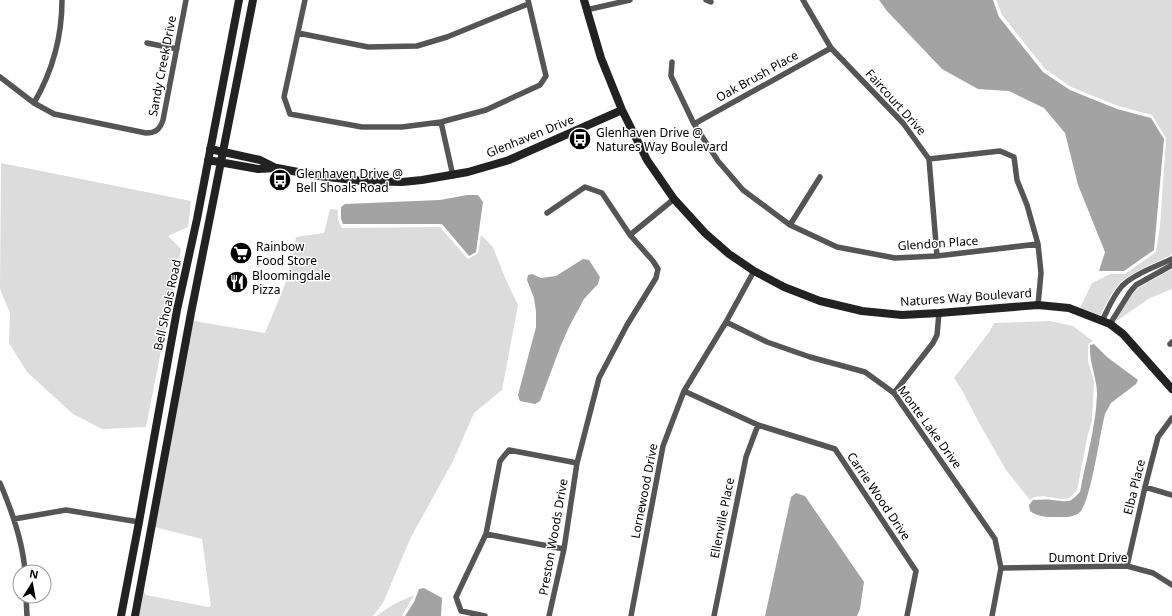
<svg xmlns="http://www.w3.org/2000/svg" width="1172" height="616" viewBox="0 0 1172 616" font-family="'Noto Sans',sans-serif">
	<rect width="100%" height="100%" fill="#fff"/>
	<path fill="#dcdcdc" d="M996,0h176v252l-1,3c-14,7 -38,16 -50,27 -9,9 -15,22 -21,34l-20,-8 12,-25 18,-9h15l31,-22 4,-26 6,-88 -14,-23 -34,-9 -47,-19 -26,-18 -43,-54z
		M1,163l190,38 -3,26 -20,9 13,13 -35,178 -44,2 -29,-15 -46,-42 -18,-29 1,-30 -10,-24z
		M330,209l8,1v9l3,8 2,1 97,-1 28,32 10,-6 3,-18 12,12 13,33 12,25 -16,85 -28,23 -21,48 -42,76 -28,66 -10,13h-234l2,-34 4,1 -1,9 2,3 62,12 3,-1 -9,-67 -51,-13 43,-205 71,12 19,-46 8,-26 4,-24 28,-4z
		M1172,269v20l-22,9 -35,24 17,-28 6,-6z
		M1050,321l23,5 20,15 -5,3v17l6,21 -2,39 -4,13 -11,56c-3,4 -7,9 -13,9 -9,0 -27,-7 -34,1l-24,-30 -28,-49 -15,-29 -9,-14 36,-47 4,-8z
		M414,595l-12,21h-26l18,-12z"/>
	<path fill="#a3a3a3" d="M879,0h114l6,17 44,55 27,18 47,19 34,9 13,21 -10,111 -30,21h-25l6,-19 -27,-67 -13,-52 -21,-25 -35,-17 -31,-2 -36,-20 -55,-58z
		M467,195h11l5,7 -7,50 -7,4 -27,-32h-99l-2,-5v-12l4,-3 95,-4z
		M583,259l6,1 11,17 -2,7 -14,15 -15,28 -8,18 -21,56 -5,3 -15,-3 -2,-6 18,-68v-15l-2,-14 -7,-18 1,-5 4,-1 9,4 15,-2z
		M1094,344l13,13 31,23 -2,4 -25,19 -6,11c-5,18 -14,87 -25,98 -6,6 -16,5 -24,5 -9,0 -18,0 -26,-6l-1,-6 4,-5c6,0 13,-1 19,0 16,1 16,5 28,-8 6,-33 16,-65 17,-98 0,-12 -4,-22 -6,-34 -1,-5 -1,-10 -1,-15z
		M796,493l9,3 59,86 -4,27 -3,7h-92l26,-119z
		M424,588l18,10 -1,18h-36l9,-14 5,-13z"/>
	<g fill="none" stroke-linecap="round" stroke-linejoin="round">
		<path stroke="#555" stroke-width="5.5" d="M305,0l-21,97 6,17 72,13h40l39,-5 45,-12 54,-25 6,-9 -18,-76
			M706,0l5,2
			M803,0l28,48 72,75 26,36 8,97
			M586,10l44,-10
			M298,33l70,14 49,-1 30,-9 81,-33
			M147,43l30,6
			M672,62l-1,14 23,48 24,37 25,29 47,35 47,22 58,11 42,-2 101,-12
			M0,77l34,26 20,11 92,19c10,0 14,-4 17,-13l23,-120
			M34,103c18,-31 28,-67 28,-103
			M441,122l12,54
			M694,124l137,-76
			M929,159l71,-8 14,6 3,23 10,25 11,39 3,29 -3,32
			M547,213l38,-26 17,6 28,42 23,26 5,8 -2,9 -29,47 -28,53 -22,85 -13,86 -15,67
			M790,225l30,-48
			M630,235l44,-36
			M1102,321c6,-12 11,-25 20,-35 12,-12 35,-20 50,-27
			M726,322l41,20 43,15 55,15 29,21 101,146 6,29 -9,48
			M1110,324l20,-32 6,-7 36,-20
			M1170,344l2,-2
			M684,391l74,34 77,24 81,122 -9,45
			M894,393l39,-50 4,-8 2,-22
			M0,483c12,28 23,58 25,89
			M1145,487l27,8
			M14,519l52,-9 73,12
			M486,534l78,15
			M1127,566l18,-79 13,-50 14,-19
			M1001,568l126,-2 26,7 19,12
			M26,596l1,20
			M485,616l-24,-5 -5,-14 30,-63 14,-73 9,-11 68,13
			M631,616l32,-170 21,-55 42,-69 28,-51
			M714,616l32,-159 12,-32"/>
		<path stroke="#222" stroke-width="8" d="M584,0l17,58 21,52 25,50 27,39 31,34 24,21 25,17 30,16 36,14 42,10 40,4 37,-2 99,-8 31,3 41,16 13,10 49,55
			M210,149l50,11 16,8
			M208,160l50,9 19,-1 42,8 43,5 40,1 20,-2 46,-8 41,-12 113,-50
			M121,616l18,-94 38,-212 20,-91 42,-219
			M135,616l56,-303 62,-313"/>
	</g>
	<defs>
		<g id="bus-disc" transform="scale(1.15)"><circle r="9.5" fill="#000" stroke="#fff"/><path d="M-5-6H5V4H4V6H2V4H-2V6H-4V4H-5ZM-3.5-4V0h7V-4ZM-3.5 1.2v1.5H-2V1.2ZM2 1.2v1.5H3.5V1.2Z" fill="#fff"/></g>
		<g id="supermarket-disc" transform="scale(1.15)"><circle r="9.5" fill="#000" stroke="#fff"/><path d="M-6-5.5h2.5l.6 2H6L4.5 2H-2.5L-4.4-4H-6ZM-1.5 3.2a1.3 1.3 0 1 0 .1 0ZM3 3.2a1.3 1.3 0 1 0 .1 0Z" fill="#fff"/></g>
		<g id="restaurant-disc" transform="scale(1.15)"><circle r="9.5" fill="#000" stroke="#fff"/><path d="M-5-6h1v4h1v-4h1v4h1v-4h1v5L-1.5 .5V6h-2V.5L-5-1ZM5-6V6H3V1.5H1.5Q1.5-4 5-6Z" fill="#fff"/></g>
	</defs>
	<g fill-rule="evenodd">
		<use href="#bus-disc" x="580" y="139"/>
		<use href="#bus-disc" x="280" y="180"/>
		<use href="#supermarket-disc" x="241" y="253"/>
		<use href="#restaurant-disc" x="237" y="282"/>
	</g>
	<g text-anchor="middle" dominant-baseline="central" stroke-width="3" stroke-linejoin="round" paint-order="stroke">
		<g font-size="12" fill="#000" stroke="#fff">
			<text transform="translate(162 66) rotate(-79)">Sandy Creek Drive</text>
			<text transform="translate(757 76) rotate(-29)">Oak Brush Place</text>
			<text transform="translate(896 102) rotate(48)">Faircourt Drive</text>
			<text transform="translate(530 136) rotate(-22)">Glenhaven Drive</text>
			<text transform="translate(938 243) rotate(-4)">Glendon Place</text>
			<text transform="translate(966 297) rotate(-4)">Natures Way Boulevard</text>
			<text transform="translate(167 305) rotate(-78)">Bell Shoals Road</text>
			<text transform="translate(930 427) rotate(54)">Monte Lake Drive</text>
			<text transform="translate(1134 487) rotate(-76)">Elba Place</text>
			<text transform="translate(644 491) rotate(-79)">Lornewood Drive</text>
			<text transform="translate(879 496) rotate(56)">Carrie Wood Drive</text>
			<text transform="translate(722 518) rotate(-79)">Ellenville Place</text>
			<text transform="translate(553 537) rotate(-80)">Preston Woods Drive</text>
			<text x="1088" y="557">Dumont Drive</text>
		</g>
		<g font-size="12" fill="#000" stroke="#fff" text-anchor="start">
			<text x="596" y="132">Glenhaven Drive @<tspan x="596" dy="14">Natures Way Boulevard</tspan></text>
			<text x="296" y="173">Glenhaven Drive @<tspan x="296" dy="14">Bell Shoals Road</tspan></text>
			<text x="256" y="246">Rainbow<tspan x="256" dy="14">Food Store</tspan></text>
			<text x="252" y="275">Bloomingdale<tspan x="252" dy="14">Pizza</tspan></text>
		</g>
	</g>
	<g transform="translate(32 584) rotate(11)"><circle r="19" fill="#ffffff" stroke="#999999"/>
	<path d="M0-3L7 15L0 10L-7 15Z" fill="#000000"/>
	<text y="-6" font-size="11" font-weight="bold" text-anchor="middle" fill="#000000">N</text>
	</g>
</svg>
